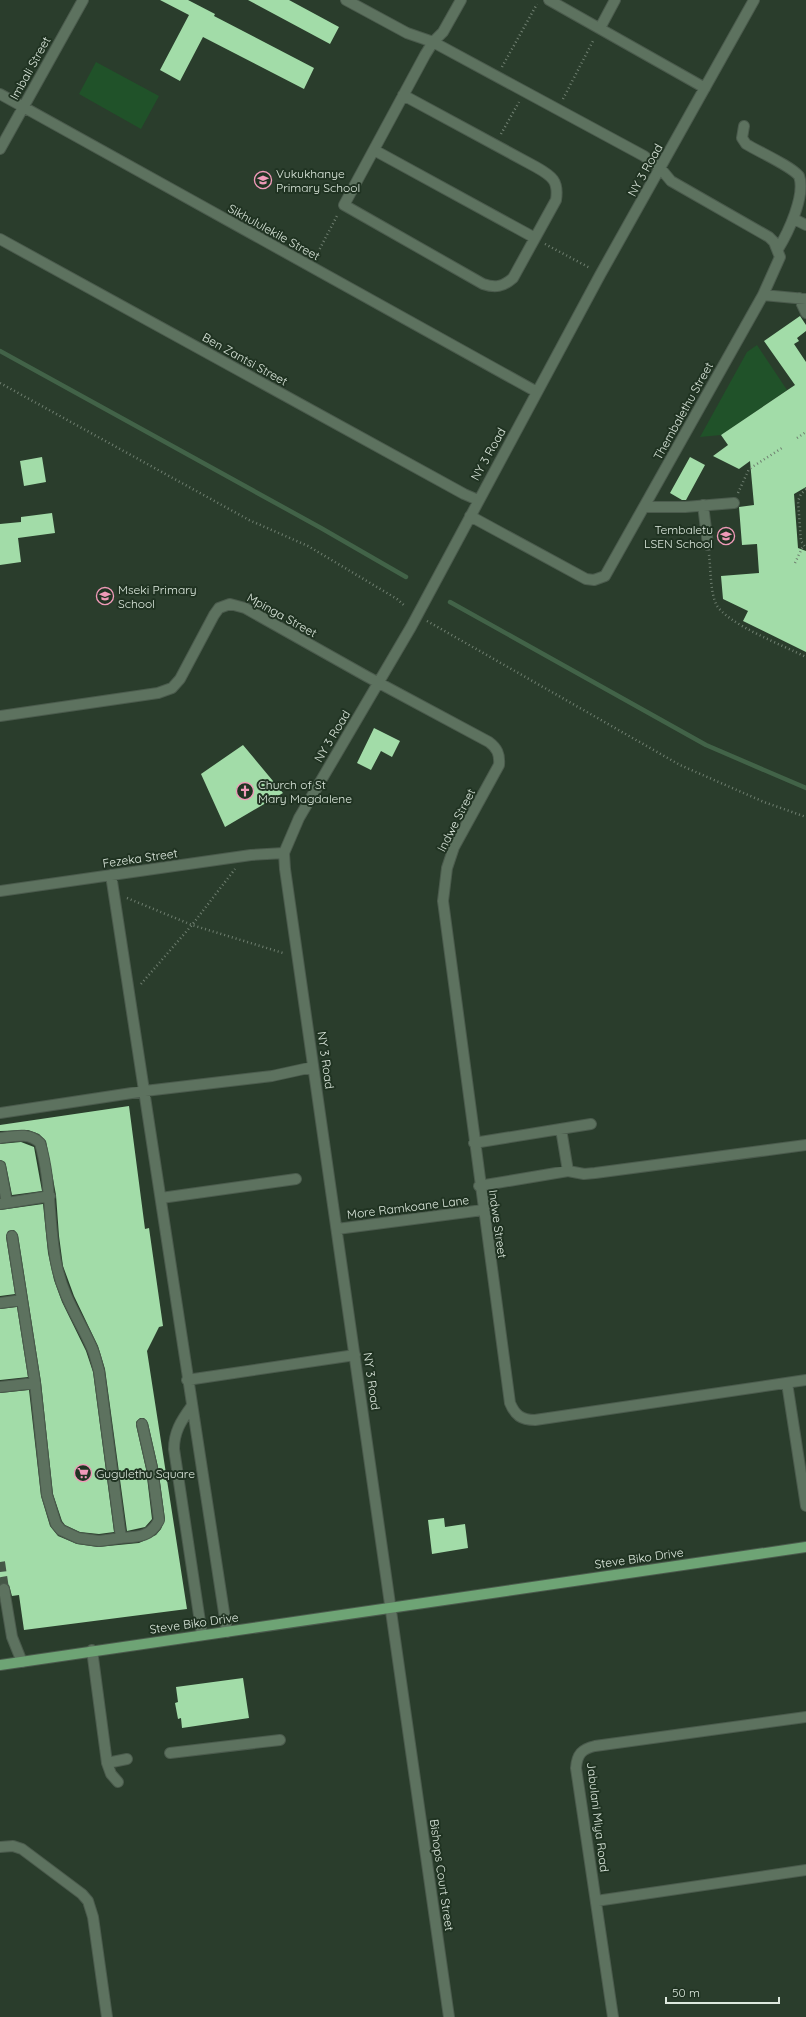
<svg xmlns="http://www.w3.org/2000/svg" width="806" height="2017" viewBox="0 0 806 2017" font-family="Quicksand,sans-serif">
	<rect width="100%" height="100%" fill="#2a3d2c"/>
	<path fill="#205229" d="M96,62l63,34 -18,33 -62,-35z
		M757,345l30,45 -66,45 -21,2 47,-85z"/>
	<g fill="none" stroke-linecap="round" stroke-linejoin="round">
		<path stroke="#426348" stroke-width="4.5" d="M0,351l321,177 85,49
			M450,602l256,143 100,43"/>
	</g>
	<path fill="#a2dca8" d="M160,0h28l27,14 -1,2 100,52 -10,21 -101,-52 -23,44 -20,-11 29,-55z
		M248,0h41l50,27 -9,17z
		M800,316l6,9v6l-9,7 2,3 -5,3 12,18v125l-12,7 4,54 8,3v101l-63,-31 5,-10 -25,-12 -2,-23 38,-3 -2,-29 -15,1 -3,-38 15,-2 -4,-44 -11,8 -26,-13 15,-11 -7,-10 74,-50 -31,-44z
		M42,457l4,25 -22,4 -4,-25z
		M690,457l15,8 -19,35h-4l-12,-7z
		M52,513l3,20 -37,5 3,24 -21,3v-41l21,-2v-5z
		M374,728l26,13 -8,16 -11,-6 -10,19 -14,-7z
		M243,745l40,48 -58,34 -24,-53z
		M129,1106l16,123 4,-1 14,98 -4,1 -12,24 40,258 -163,21 -5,-35 -7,1 -3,-11 -6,-2 -3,1v-191l29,-3 12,106 9,30 8,10 19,8 21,3 41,-4 17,-8 5,-6 4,-10 -7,-52 -10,-44 -4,-5h-4l-4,4v3l10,44 6,50 -7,8 -18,4 -22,-162 -7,-23 -24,-50 -11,-30 -4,-30 -3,-41 -10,-54 -7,-7 -11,-4 -28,1v-6z
		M21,1142l13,5 8,44 -30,4 -6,-30 -1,-3 -5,-2v-16z
		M43,1204l5,49 6,27 8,22 24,49 7,21 21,160 -15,2 -19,-2 -15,-7 -3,-4 -9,-27 -12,-112 -23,-147 -4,-5 -6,1 -2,6 9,57 -15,2v-86z
		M17,1307l11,70 -28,3v-71z
		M444,1518l1,9 20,-3 3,24 -36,6 -4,-34z
		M243,1678l6,40 -67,10 -1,-10 -3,1 -3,-16 3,-1 -2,-15z"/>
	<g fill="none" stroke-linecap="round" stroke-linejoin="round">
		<path stroke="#455747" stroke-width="10" stroke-dasharray="10 5" stroke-linecap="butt" d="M0,1562l4,27"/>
		<g stroke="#4b5b4d" stroke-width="12">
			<path id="minor" d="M346,0l61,33 26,9 10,-10 18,-32
				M549,0l156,88
				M600,28l15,-28
				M0,94l537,298
				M403,95l133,72c16,9 23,14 20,33l-43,78c-10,9 -18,10 -30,6l-139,-79 81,-150 8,-13 211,114 17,13 10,12 98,56 5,5 6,15 -17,38 -158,281 -11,4 -8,-1 -116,-63
				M744,126l-2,12 4,6c13,8 45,22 53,32 7,19 -11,57 -21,73
				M0,149l83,-149
				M374,150l161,88
				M796,220l10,5
				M0,239l464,255 14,6
				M763,295l43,4
				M799,298l7,15
				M703,505l5,40
				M644,507h41l49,-4
				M0,716l158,-23 14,-5 8,-9 34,-64 5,-7 11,-4 15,4 121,68 123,66c8,6 11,12 10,23l-45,82 -7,21 -4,33 67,502c5,12 11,17 25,17l271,-40
				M111,875c41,252 75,505 116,757
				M0,891l251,-36 33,-2
				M0,1113l145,-22 127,-15 41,-9
				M0,1138c15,-2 29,-6 40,5 12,41 8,84 17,124 7,32 22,52 35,81 3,7 5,16 7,23l22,167c17,-1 30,-1 38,-18l-7,-52 -10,-44
				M474,1143l117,-19
				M0,1166l7,37
				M568,1171l16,3 11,-1 211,-28
				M479,1186l89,-15 -7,-42
				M161,1198l135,-19
				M0,1204l50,-8
				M337,1229l146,-19
				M12,1236l23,147 12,112 9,29 5,6 17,8 21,3 22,-3
				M0,1303l22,-3
				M187,1380l168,-25
				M787,1383l19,123
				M0,1387l35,-4
				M191,1407c-10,14 -17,25 -17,42l28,186
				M4,1589l8,48 10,25
				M92,1650l15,113 4,11 7,8
				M170,1753l110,-13
				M107,1763l20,-4
				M0,1847l13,-1 9,3 60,45 6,7 5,16 14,100
				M596,1901l210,-31
				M449,2017l-164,-1148 -1,-16 15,-35 112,-191 189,-352 154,-275
				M613,2017l-37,-249c1,-14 6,-19 19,-22l211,-29"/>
		</g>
		<g stroke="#4b5b4d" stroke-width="12">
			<path id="major" d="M0,1665l806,-118"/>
		</g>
		<path stroke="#6f7f70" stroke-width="2.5" stroke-dasharray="1 3" stroke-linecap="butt" d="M502,67l35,-63
			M563,99l31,-60
			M501,134l18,-32
			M545,244l45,24
			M316,256l22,-42
			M0,383l249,137 59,26 89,53 8,7
			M797,438l9,-6
			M806,489l-5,5 -3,7 3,40 5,7
			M738,493l11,-24 33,-21
			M709,555c2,16 1,35 7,49 10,20 69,42 90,53
			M795,563l8,-17
			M427,621l253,144 84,37 42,15
			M127,898l65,27 91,28
			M141,984l51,-59 43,-56"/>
		<use href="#minor" stroke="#5d725f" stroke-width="10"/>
		<use href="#major" stroke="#6ea475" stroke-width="10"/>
	</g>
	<defs>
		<g id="school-ring" transform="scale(0.9)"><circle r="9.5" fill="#203322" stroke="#ef9ab8" stroke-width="1.5"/><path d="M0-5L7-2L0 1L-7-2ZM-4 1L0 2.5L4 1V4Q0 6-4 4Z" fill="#ef9ab8"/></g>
		<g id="church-ring" transform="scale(0.9)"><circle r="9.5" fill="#203322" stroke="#ef9ab8" stroke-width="1.5"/><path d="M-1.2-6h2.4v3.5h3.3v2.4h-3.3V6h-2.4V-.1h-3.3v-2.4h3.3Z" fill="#ef9ab8"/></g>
		<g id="supermarket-ring" transform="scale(0.9)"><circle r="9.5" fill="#203322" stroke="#ef9ab8" stroke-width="1.5"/><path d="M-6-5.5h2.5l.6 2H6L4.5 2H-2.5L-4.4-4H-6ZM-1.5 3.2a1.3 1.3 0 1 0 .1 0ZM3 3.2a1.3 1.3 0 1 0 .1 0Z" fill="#ef9ab8"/></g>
	</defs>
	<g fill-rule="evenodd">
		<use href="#school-ring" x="263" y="180"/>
		<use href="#school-ring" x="726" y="536"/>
		<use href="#school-ring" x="105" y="596"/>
		<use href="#church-ring" x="245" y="791"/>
		<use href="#supermarket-ring" x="83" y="1473"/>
	</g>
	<g text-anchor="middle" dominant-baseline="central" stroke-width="4" stroke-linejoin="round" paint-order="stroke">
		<g font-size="12" fill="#dde9de" stroke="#203322">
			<text transform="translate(30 68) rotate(-61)">Imbali Street</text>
			<text transform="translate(645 170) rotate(-61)">NY 3 Road</text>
			<text transform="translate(274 232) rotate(29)">Sikhululekile Street</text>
			<text transform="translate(245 359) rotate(29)">Ben Zantsi Street</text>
			<text transform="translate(683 411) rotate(-61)">Thembalethu Street</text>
			<text transform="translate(488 454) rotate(-61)">NY 3 Road</text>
			<text transform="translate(282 615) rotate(29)">Mpinga Street</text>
			<text transform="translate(332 736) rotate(-59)">NY 3 Road</text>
			<text transform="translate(456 820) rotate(-63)">Indwe Street</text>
			<text transform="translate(140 858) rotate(-8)">Fezeka Street</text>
			<text transform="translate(326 1060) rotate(82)">NY 3 Road</text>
			<text transform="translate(408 1207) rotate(-7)">More Ramkoane Lane</text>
			<text transform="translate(498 1224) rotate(82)">Indwe Street</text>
			<text transform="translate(372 1381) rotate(82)">NY 3 Road</text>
			<text transform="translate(639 1558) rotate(-8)">Steve Biko Drive</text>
			<text transform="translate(194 1623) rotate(-8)">Steve Biko Drive</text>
			<text transform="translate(598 1817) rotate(83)">Jabulani Miya Road</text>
			<text transform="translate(442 1875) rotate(82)">Bishops Court Street</text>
		</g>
		<g font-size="12" fill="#dde9de" stroke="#203322" text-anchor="start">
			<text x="276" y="173">Vukukhanye<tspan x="276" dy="14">Primary School</tspan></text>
			<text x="713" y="529" text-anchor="end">Tembaletu<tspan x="713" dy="14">LSEN School</tspan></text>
			<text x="118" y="589">Mseki Primary<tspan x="118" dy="14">School</tspan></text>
			<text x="258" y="784">Church of St<tspan x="258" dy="14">Mary Magdalene</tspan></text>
			<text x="96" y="1473">Gugulethu Square</text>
		</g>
	</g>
	<path d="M666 1997v6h113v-6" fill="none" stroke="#dde9de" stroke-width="2"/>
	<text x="672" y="1997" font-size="12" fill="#dde9de" stroke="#203322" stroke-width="3" paint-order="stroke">50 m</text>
</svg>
